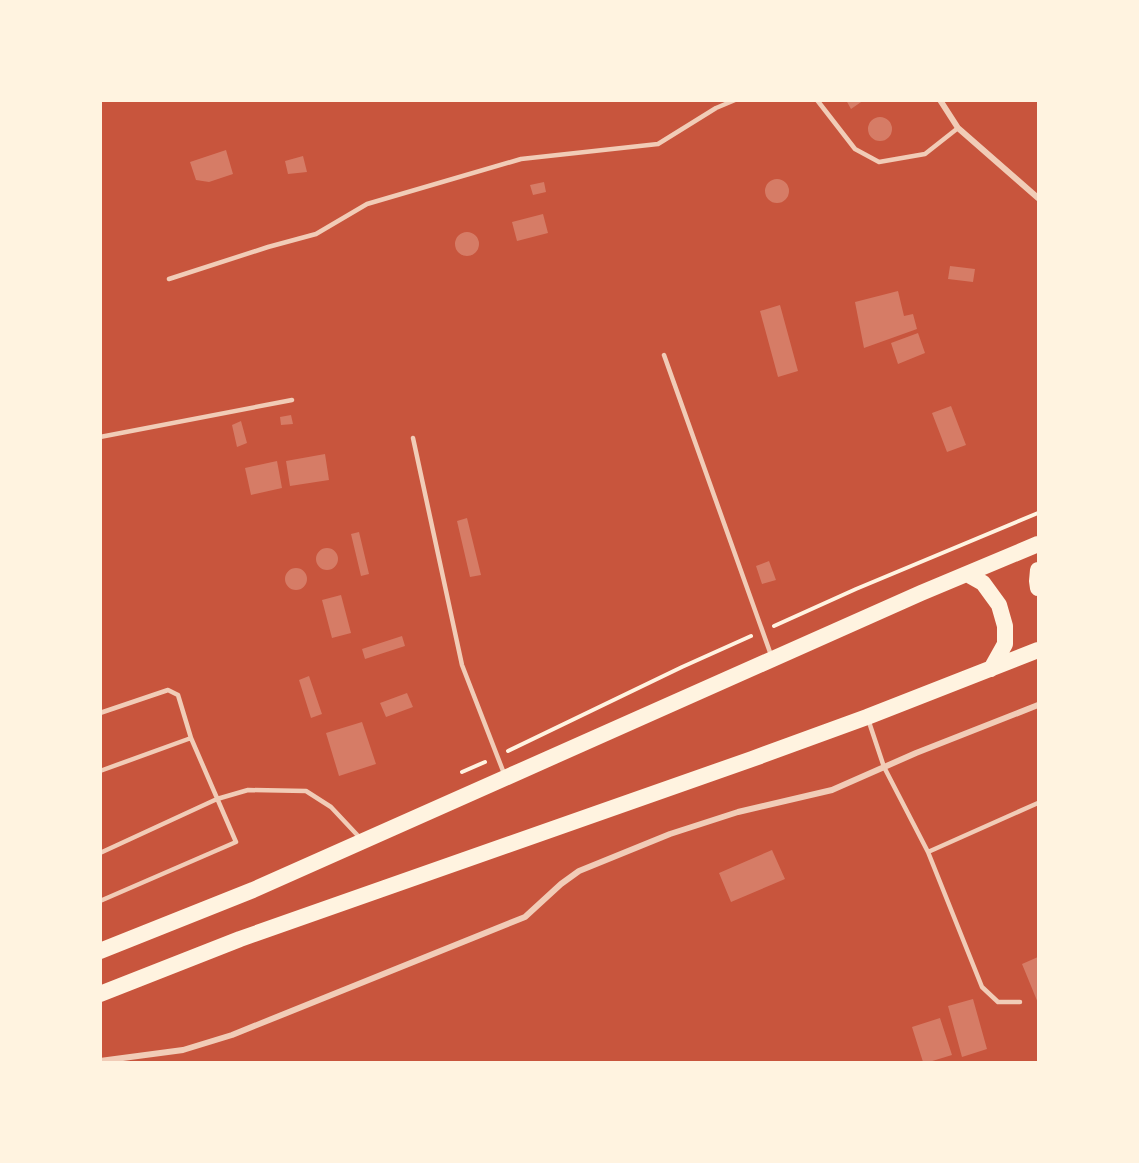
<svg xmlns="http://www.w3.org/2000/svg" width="1139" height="1163" viewBox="0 0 1139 1163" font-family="'Asap Condensed',sans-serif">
	<rect width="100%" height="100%" fill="#c8553d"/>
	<path fill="#d67c66" d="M846,100h18l-13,9z
		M868 129a12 12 0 1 1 24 0a12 12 0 1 1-24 0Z
		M226,150l7,24 -24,8 -13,-2 -6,-18z
		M303,156l4,16 -19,2 -3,-13z
		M765 191a12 12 0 1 1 24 0a12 12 0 1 1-24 0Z
		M544,182l2,10 -13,3 -3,-10z
		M543,214l5,19 -31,8 -5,-19z
		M455 244a12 12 0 1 1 24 0a12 12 0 1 1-24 0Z
		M950,266l25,3 -2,13 -25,-3z
		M898,291l6,25 9,-2 4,15 -53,19 -9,-46z
		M780,305l18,66 -20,6 -18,-66z
		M918,333l7,20 -27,11 -7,-21z
		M951,406l15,39 -19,7 -15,-39z
		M291,415l2,9 -12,1 -1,-8z
		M241,421l6,22 -10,4 -5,-22z
		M325,454l4,26 -39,6 -4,-25z
		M277,461l5,27 -31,7 -6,-27z
		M467,518l14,57 -11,2 -13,-56z
		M359,532l10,42 -8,2 -10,-42z
		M316 559a11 11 0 1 1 22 0a11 11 0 1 1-22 0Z
		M769,561l7,19 -14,4 -6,-18z
		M285 579a11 11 0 1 1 22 0a11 11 0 1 1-22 0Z
		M341,595l10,38 -19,5 -10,-38z
		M402,636l3,10 -40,13 -3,-10z
		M309,676l13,38 -11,4 -12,-38z
		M407,693l6,14 -27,10 -6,-14z
		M362,722l14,42 -37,12 -13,-43z
		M772,850l13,29 -54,23 -12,-29z
		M1038,957v46l-16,-39z
		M973,999l14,50 -25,8 -14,-51z
		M940,1018l12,37 -23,7h-6l-11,-35z"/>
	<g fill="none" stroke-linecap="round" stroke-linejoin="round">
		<path stroke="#fff3e0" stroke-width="4" d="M774,626l82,-37 182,-76
			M508,751l174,-84 69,-31
			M462,772l23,-10"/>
		<path stroke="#f1ccb7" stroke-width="4.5" d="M817,100l38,49 24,13 46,-8 33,-26
			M169,279l99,-32 48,-13 51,-30 154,-45 137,-15 58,-36 19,-8
			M664,355l107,300
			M100,437l192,-37
			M413,438l49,227 43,111
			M100,713l68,-23 10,5 13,43 45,104 -136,59
			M868,719l16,48 44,85 54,135 16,15h22
			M100,771l91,-33
			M928,852l110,-49
			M100,853l117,-54 31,-9 58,1 25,16 30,32"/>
		<path stroke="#f1ccb7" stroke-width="6" d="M940,100l18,28 80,70
			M100,1061l83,-11 49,-15 293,-118 36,-33 18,-13 91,-37 68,-22 94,-22 84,-37 122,-48"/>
		<path stroke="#fff3e0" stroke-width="16" d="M1038,570l-1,11 1,7
			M967,574l16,9 16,22 6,21v18l-14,25
			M100,951l153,-61 668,-297 117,-49
			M100,994l140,-55 512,-180 115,-42 171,-67"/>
	</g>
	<rect width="1139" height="1163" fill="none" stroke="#fff3e0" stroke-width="204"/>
</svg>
